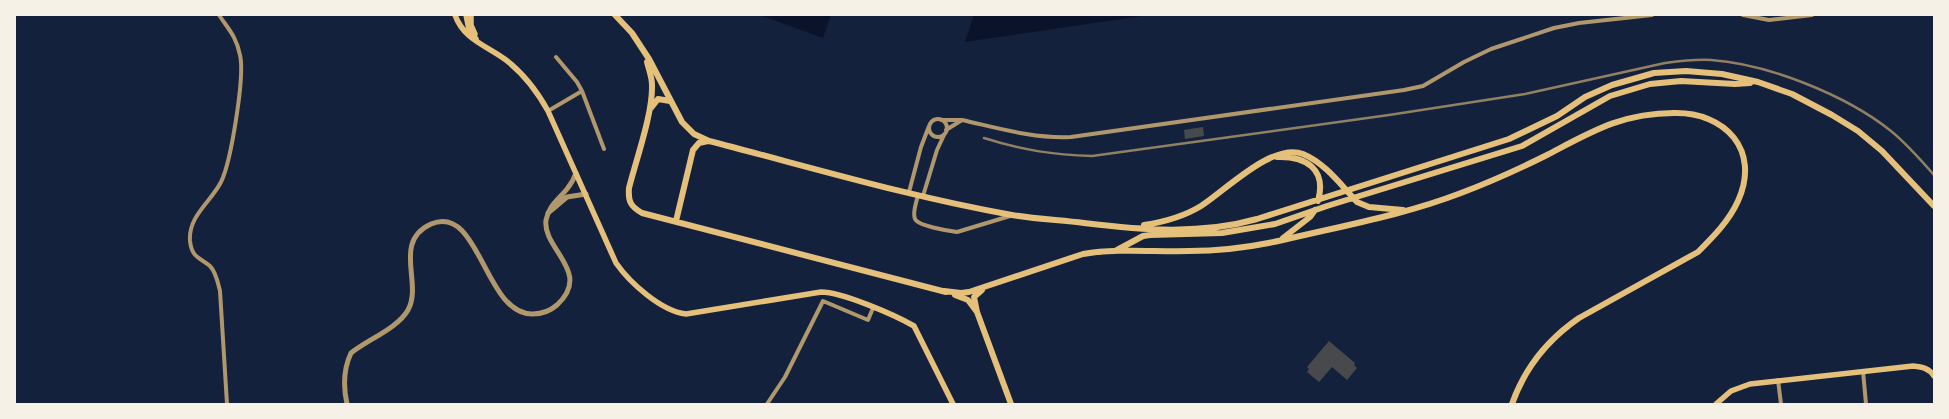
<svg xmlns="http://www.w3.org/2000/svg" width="1949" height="419" viewBox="0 0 1949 419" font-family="'Public Sans',sans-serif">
	<rect width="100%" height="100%" fill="#14213d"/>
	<path fill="#0b132b" d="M760,15h71l-8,23z
		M974,15h175l-184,27z"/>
	<path fill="#48494c" d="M1203,127l1,9 -19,3 -1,-9z
		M1329,341l26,22 -1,2 3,3 -10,12 -15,-13 -13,15 -12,-10 2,-3 -2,-2z"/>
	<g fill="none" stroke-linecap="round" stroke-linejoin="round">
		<path stroke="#b1986c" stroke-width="4" d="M219,15c10,15 17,21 21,40 5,21 -9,107 -19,127 -10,20 -33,34 -31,59 2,17 9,16 20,25 6,6 8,17 10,25l7,113
			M1743,15l26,5 43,-5
			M556,57l21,25 5,9 22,58
			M548,111l34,-20
			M929 128a9 9 0 1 1 18 0a9 9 0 1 1-18 0Z
			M941,120h21l-16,10
			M962,120c36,8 72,19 109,17l333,-47 19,-4 41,-24 27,-13 63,-21 25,-5 73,-8
			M909,192l12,-45 8,-21
			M918,195c-1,6 -6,17 -3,24 3,7 34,12 42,13l53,-16
			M923,196l14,-46 7,-15
			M1863,371l3,33
			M1778,380l3,24
			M767,404l18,-27 38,-76 45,19 5,-12"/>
		<path stroke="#b1986c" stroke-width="5" d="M548,213l19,-16 19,-3
			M347,404c-4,-18 -4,-34 4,-51 16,-13 47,-25 57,-43 15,-27 -16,-68 23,-86 49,-21 53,91 102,90 9,0 17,-3 24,-9 36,-33 -15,-56 -11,-85 3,-15 12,-20 21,-31 4,-5 7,-10 9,-16"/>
		<path stroke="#e5c07b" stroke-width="5.5" d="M455,15c9,25 31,30 51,45 18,14 31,31 42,51l68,152c14,20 45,48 70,51l135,-22c21,0 74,23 93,34l39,78
			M466,15l3,15 7,9
			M471,15v10l4,9
			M1716,404l15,-13 19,-7 163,-18c9,1 16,2 21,10"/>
		<path stroke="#e5c07b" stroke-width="6" d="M615,15l17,18 17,26 33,63 12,12 15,7c101,26 201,56 303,74 24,4 48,5 72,8 57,7 117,12 173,-4l252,-80 48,-23 28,-19 27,-12 42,-12 32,-2 36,3 36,8 34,12 40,21 26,16 24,20 52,55
			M647,62c2,8 5,15 5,23 1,28 -16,75 -23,103 -1,13 1,18 13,25l304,79
			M651,108l7,-9 12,2
			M1277,157c29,-1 50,12 41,44
			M676,221l17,-71 6,-7 9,-2
			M1144,225c20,-3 39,-8 57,-19 25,-16 72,-64 102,-52 22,9 38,31 54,48l12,5 34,3
			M1283,238l27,-21 5,-7
			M1117,250l26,-14 7,-1 72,-2 53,-9 52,-18 195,-60 88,-50 40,-12 31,-3 54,3 15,-1
			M982,290l-8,7 3,15 34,92
			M944,291l17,2 8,-1 114,-38c35,-6 71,-2 106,-3 32,0 63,-4 94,-11 59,-14 121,-25 178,-47 29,-11 58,-24 86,-38 44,-23 75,-42 127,-42 51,-1 87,37 64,88 -9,20 -25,36 -40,51l-119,66c-32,22 -54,49 -67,86
			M955,295l13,5 9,12"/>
		<path stroke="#918062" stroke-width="2.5" d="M984,138c38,12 69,17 108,18l297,-41 136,-21 140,-31c15,-2 30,-4 46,-3 57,4 135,35 180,71 16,13 29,28 43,44"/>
	</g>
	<rect width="1949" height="419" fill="none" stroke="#f6f1e7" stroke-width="32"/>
</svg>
